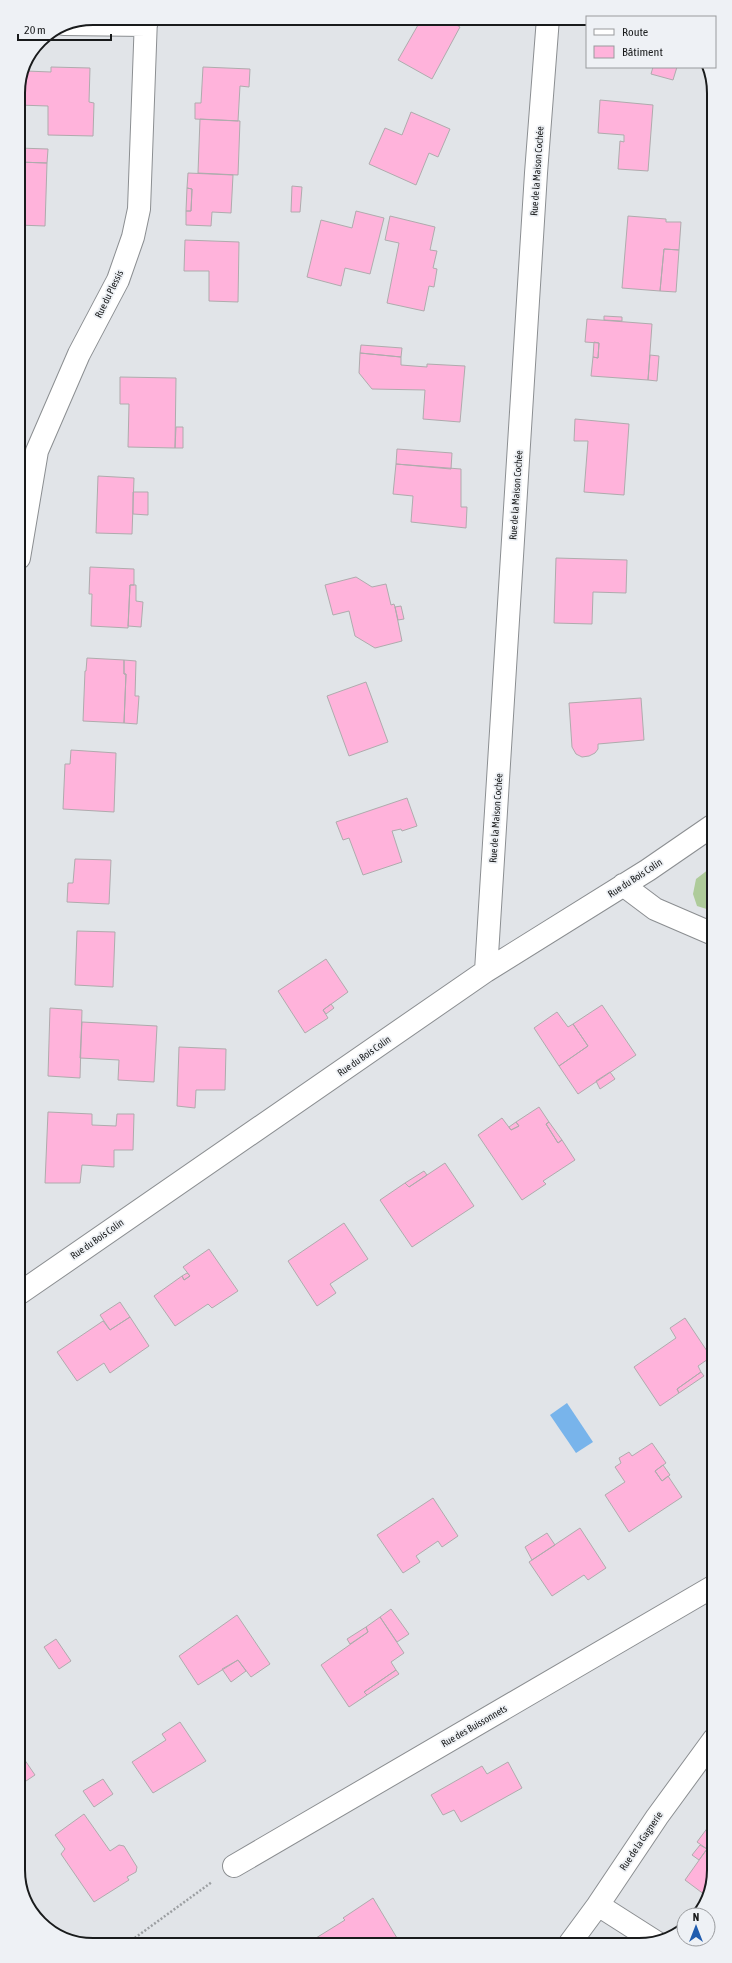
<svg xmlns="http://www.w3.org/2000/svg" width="732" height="1963" viewBox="0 0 732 1963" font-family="'Asap Condensed',sans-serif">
	<rect width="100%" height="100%" fill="#e1e4e8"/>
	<path fill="#aecb9a" d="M713,866v45l-16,-5 -4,-12 3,-15z"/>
	<path fill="#78b4eb" d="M567,1403l26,39 -17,11 -26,-38z"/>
	<path fill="#ffb3db" stroke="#afabad" d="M422,18h22l16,9 -28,52 -34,-19z
		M51,67l39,1 -1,34 5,1 -1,33 -45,-1v-29l-30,-1v-16l8,-18 25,1z
		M203,67l47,2 -1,18 -9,-1 -2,35 -43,-2v-16h6z
		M653,67h24l-4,13 -22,-6z
		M600,100l53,5 -5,66 -30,-2 2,-28 4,1v-7l-26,-2z
		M411,112l39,17 -12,28 -9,-4 -13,32 -47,-21 16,-36 17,7z
		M200,119l40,2 -2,54 -40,-2z
		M18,148l30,1 -1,14 -29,-1z
		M18,162l29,1 -2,63 -27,-1z
		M188,173l45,2 -2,38 -19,-1 -1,14 -25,-1v-14h5l1,-22 -5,-1z
		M292,186l10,1 -2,25h-9z
		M187,188l5,1 -1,22h-5z
		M356,211l28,7 -14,56 -25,-6 -4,18 -34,-9 14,-57 31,8z
		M390,216l45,11 -5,23 7,1 -4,17 4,1 -3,18 -5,-1 -5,25 -37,-8 12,-60 -14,-3z
		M628,216l38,3v3h15l-2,28 -15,-1 -4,42 -38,-3z
		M185,240l54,2 -1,60 -29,-1v-30h-25z
		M664,249l15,1 -3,42 -16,-1z
		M604,316l18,1v4l-18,-1z
		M587,319l65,5 -4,56 -57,-4 2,-19 5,1 1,-15 -14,-1z
		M594,342l5,1 -1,15 -5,-1z
		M361,345l41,3 -1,9 -41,-4z
		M360,353l41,4v8l26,2v-3l38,2 -5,56 -37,-3 2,-29 -53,-1 -13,-16z
		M650,355l9,1 -2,25 -9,-1z
		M120,377l56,1 -1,70 -47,-1 1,-43h-9z
		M575,419l54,5 -5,71 -40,-3 4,-51h-14z
		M176,427h7v21h-8z
		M397,449l55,4 -1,16 -55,-5z
		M396,464l65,5v38h6l-1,21 -55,-6 2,-26 -20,-2z
		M98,476l36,2 -2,56 -36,-1z
		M133,492h15v23l-15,-1z
		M556,558l71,2 -1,33 -33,-1 -1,32 -38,-1z
		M90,567l44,2v16h-4l-2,43 -37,-2 1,-32h-3z
		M356,577l16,10 14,-3 5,21 3,-1 1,3 7,34 -27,7 -20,-12 -6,-25 -16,4 -8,-30z
		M130,585h6v16l7,1 -2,25 -13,-1z
		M401,606l3,13 -6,1 -3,-13z
		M87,658l37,2v14h2l-2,49 -41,-2 2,-50h1z
		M124,660l12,1 -1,35h4l-2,28 -13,-1 2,-49h-2z
		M366,682l22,60 -39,14 -22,-60z
		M641,698l3,42 -46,4v5l-3,4 -6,3 -7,1 -6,-3 -4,-7 -3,-44z
		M71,750l45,3 -2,59 -51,-3 2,-45h5z
		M407,798l10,28 -15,5 -1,-2 -9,2 10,31 -39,13 -14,-37 -6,2 -7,-18z
		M75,859l36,1 -2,44 -42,-2 1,-19h5z
		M77,931l38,1 -2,55 -38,-2z
		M326,959l22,33 -25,18 5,8 -23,15 -27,-42z
		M331,1004l3,4 -8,6 -3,-4z
		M602,1005l34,50 -58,39 -19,-28 29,-20 -15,-22z
		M50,1008l32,2 -2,68 -32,-2z
		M557,1012l11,15 5,-3 15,22 -29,20 -25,-38z
		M82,1022l75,4 -3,56 -36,-2 1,-20 -39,-2z
		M179,1047l47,2 -1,41h-29l-1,18 -18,-2z
		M610,1072l5,7 -15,10 -4,-8z
		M539,1107l10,15 -3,2 12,19 4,-3 13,20 -32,21 3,3 -24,16 -44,-65 24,-17 9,12 8,-4 -3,-4z
		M48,1112l44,2v11l24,1 1,-12h17l-1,36h-19v17l-32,-2 -2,18h-35z
		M516,1122l3,4 -8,4 -2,-3z
		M549,1122l13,18 -4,3 -12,-19z
		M445,1163l29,43 -62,41 -32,-47 25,-17 4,4z
		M424,1171l3,4 -18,12 -4,-4z
		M344,1223l24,36 -38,25 6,9 -19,13 -29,-45z
		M209,1249l29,42 -26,17 -4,-4 -33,22 -21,-30 28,-20 2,4 6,-4 -7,-9z
		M187,1273l3,3 -6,4 -2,-4z
		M120,1302l10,15 -20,13 -10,-15z
		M130,1317l19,29 -39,27 -6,-10 -27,18 -20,-29 46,-31 7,9z
		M685,1318l26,39 -13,9 3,6 -24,17 2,4 -19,13 -26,-39 42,-29 -6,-10z
		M701,1372l3,4 -25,17 -2,-4z
		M652,1443l14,20 -11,8 7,10 6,-5 14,21 -53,35 -24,-37 20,-13 -10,-15 6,-4 -2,-5 10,-6 3,4z
		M663,1465l7,10 -8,6 -7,-10z
		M433,1498l25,38 -16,11 -4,-6 -22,15 4,6 -17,11 -26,-38z
		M580,1528l26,40 -18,12 -4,-5 -32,21 -23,-34z
		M547,1533l8,12 -23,15 -7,-13z
		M391,1609l18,25 -12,8 -17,-25z
		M237,1615l33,49 -19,13 -13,-17 -40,25 -19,-29z
		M380,1617l24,36 -13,9 5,8 -32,22 3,3 -18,12 -28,-42 47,-33 -2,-5z
		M366,1627l2,5 -18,12 -3,-5z
		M56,1639l15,22 -12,8 -15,-22z
		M238,1660l8,11 -15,11 -9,-13z
		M396,1670l3,4 -32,21 -3,-3z
		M180,1722l26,39 -53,32 -21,-31 34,-22 -4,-6z
		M20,1753l15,22 -15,10z
		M508,1762l14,26 -61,34 -7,-12 -11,5 -12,-20 51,-29 5,8z
		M103,1779l10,15 -19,13 -11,-16z
		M84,1814l26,37 9,-6 5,1 13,21 -1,5 -9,5 2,3 -35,22 -33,-48 4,-5 -10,-14z
		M714,1819v51l-9,25 -20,-15 22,-31 -10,-7z
		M700,1845l7,4 -8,11 -7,-5z
		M373,1898l27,45 -80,1 -4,-6 29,-18 -2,-2z"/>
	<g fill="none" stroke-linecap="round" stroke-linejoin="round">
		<g stroke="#8b8e91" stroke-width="24">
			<path id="minor" d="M64,24l82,1
				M19,558l18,-107 42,-97 39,-74 15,-43 6,-28 7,-191
				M623,885l32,24 58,25
				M486,971l50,-798 12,-155
				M20,1293l466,-322 162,-101 64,-44
				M234,1866l480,-280
				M598,1905l58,37
				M570,1943l28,-38 59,-88 57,-78"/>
		</g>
		<path stroke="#9c9fa2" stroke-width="2.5" stroke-dasharray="2 2" stroke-linecap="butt" d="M125,1945l87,-63"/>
		<use href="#minor" stroke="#fff" stroke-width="22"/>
	</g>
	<g text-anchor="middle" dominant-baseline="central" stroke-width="3.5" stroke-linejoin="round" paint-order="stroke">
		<g font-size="10" fill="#191b1c" stroke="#eef1f5">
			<text transform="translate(537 171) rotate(-86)">Rue de la Maison Cochée</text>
			<text transform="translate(109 294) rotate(-64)">Rue du Plessis</text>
			<text transform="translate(516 495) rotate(-86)">Rue de la Maison Cochée</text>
			<text transform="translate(496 818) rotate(-86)">Rue de la Maison Cochée</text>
			<text transform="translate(635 878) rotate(-33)">Rue du Bois Colin</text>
			<text transform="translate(364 1056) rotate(-35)">Rue du Bois Colin</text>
			<text transform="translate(97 1239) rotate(-35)">Rue du Bois Colin</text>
			<text transform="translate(474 1726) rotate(-30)">Rue des Buissonnets</text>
			<text transform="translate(641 1841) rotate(-56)">Rue de la Gagnerie</text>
		</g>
	</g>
	<path d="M0 0H732V1963H0ZM93 25H639A68 68 0 0 1 707 93V1870A68 68 0 0 1 639 1938H93A68 68 0 0 1 25 1870V93A68 68 0 0 1 93 25Z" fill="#eef1f5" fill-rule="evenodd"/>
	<path fill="none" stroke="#191b1c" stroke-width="2" d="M93 25H639A68 68 0 0 1 707 93V1870A68 68 0 0 1 639 1938H93A68 68 0 0 1 25 1870V93A68 68 0 0 1 93 25Z"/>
	<rect x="586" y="16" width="130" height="52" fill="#eef1f5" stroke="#999b9e"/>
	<rect x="594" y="29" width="20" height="6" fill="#ffffff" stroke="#999b9e"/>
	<text x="622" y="36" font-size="12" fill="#191b1c">Route</text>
	<rect x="594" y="46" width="20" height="12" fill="#ffb3db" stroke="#999b9e"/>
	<text x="622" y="56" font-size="12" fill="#191b1c">Bâtiment</text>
	<g transform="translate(696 1927)"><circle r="19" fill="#eef1f5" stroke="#999b9e"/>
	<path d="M0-3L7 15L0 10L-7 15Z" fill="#205cae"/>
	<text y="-6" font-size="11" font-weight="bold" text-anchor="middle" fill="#191b1c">N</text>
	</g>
	<path d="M18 34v6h93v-6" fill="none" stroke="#191b1c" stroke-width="2"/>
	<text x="24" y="34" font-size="12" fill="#191b1c" stroke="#eef1f5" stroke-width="3" paint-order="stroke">20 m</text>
</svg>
